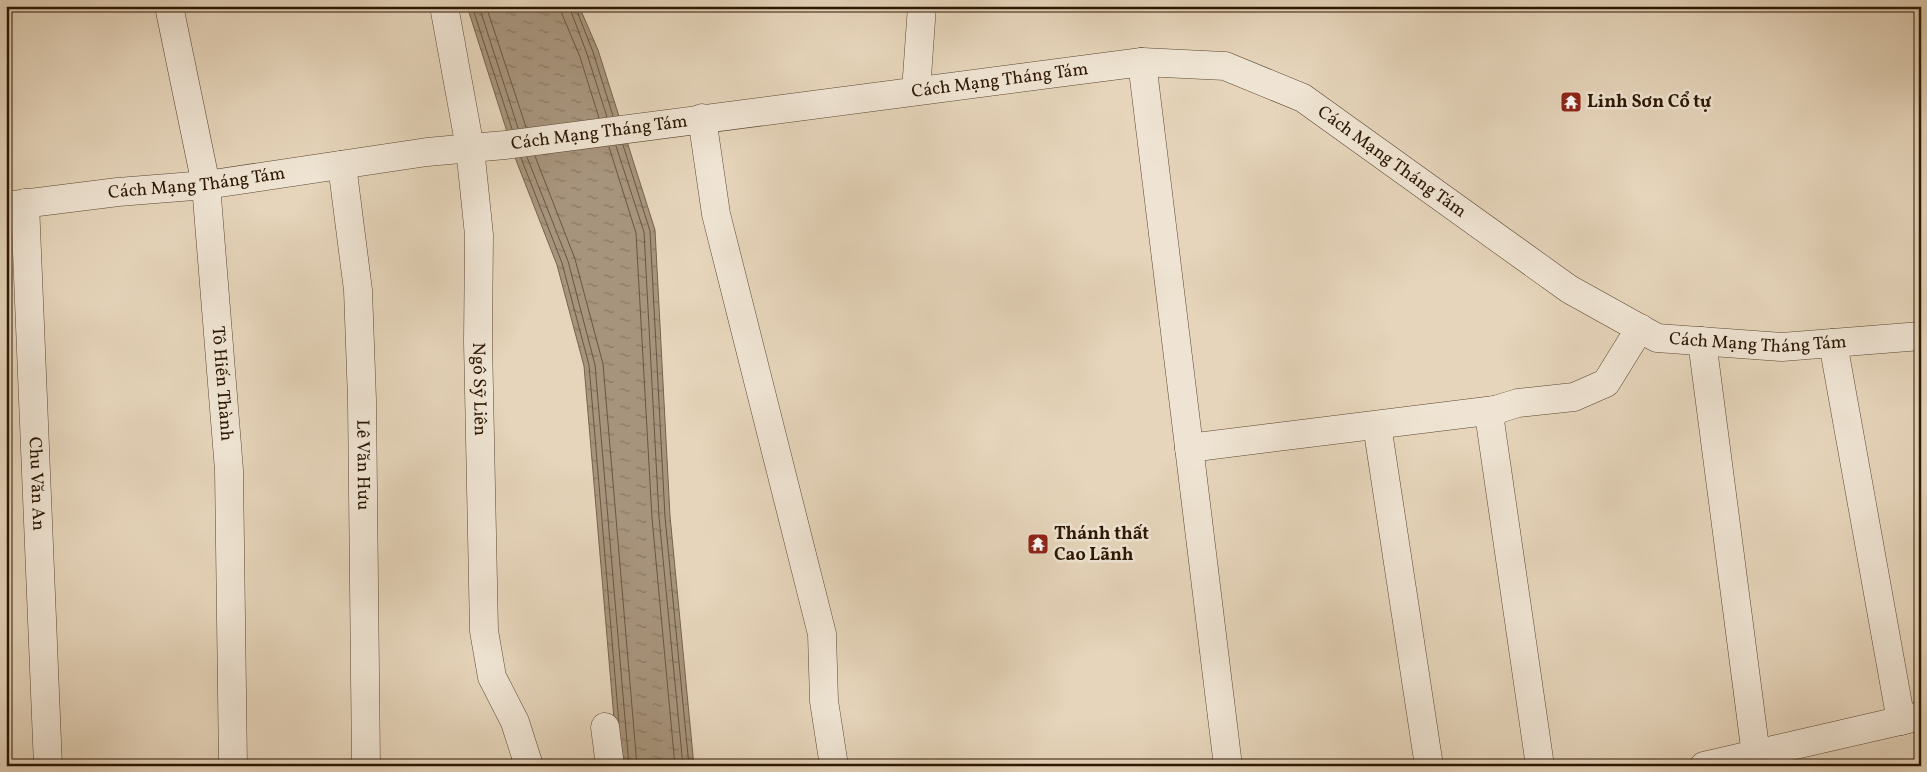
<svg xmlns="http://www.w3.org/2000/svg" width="1927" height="772" viewBox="0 0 1927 772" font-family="Vollkorn,serif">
	<defs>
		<pattern id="water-ripples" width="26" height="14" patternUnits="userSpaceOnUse" patternTransform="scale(1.25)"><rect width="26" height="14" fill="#a7947c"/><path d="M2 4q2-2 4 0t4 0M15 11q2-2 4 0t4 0" fill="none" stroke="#887863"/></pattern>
	</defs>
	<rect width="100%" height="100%" fill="#e6d5bb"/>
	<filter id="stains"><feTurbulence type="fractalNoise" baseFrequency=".004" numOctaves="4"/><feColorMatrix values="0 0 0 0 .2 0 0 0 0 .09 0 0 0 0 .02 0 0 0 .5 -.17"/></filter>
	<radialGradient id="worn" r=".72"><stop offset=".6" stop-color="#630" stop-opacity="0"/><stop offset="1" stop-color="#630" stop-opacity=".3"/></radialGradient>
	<path fill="url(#water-ripples)" stroke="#76624c" d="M467,6h112l19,44 57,180 15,286 24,250h-76l-34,-400 -27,-101 -41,-105z"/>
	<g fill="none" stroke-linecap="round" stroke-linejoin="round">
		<path stroke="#6a5640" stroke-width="1" d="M472,6l40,123
			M479,6l39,122
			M486,6l40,121
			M561,6l1,8 18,43 19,61
			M569,6l18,48 20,63
			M575,6l18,46 20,64
			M623,145l27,86 15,286 24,249
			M616,146l28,86 15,285 24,249
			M609,147l27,86 16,285 23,248
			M535,156l40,103 28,105 34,402
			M527,157l41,104 27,104 34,401
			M521,158l41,105 27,102 30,359"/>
		<g stroke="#5a4631" stroke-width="29">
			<g id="minor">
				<path id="s1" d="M169,6l37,179 23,285 4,296"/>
				<path id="s2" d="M444,6l26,142 9,87 -1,107 6,289 8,46 23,45 14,44"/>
				<path d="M1142,62l86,704"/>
				<path d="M916,91l6,-85"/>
				<path d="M702,118l14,96 106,420 2,67 10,65"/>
				<path id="s3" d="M342,165l16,125 4,110 4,366"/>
				<path id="s4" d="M25,203l23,563"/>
				<path id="s5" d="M6,206l112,-14 88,-7 221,-33 78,-7 637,-83 83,4 78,32 266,191 88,49 125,9 139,-11"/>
				<path d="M1702,341l54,414"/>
				<path d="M1833,343l68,378"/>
				<path d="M1377,425l52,341"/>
				<path d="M1189,448l306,-38"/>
				<path d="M605,727l5,39"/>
				<path d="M1540,766l-50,-345 5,-11 23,-7 56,-6 32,-14 34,-55"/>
				<path d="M1704,766l217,-50"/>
			</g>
		</g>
		<use href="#minor" stroke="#efe4d3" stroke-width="28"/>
	</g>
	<defs>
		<g id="temple-square" transform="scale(1.125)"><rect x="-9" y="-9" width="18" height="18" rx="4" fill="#8f2418" stroke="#efe4d3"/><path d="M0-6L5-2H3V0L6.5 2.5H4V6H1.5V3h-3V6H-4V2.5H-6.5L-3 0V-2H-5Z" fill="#fff"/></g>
	</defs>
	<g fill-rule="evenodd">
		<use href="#temple-square" x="1571" y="102"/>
		<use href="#temple-square" x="1038" y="544"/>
	</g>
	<g text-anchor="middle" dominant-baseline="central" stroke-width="5" stroke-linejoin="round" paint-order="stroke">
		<g font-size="18" fill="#2c1703" stroke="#efe4d3">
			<text stroke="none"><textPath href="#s5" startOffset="1002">Cách Mạng Tháng Tám</textPath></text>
			<text stroke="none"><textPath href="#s5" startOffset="598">Cách Mạng Tháng Tám</textPath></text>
			<text stroke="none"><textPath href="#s5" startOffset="1422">Cách Mạng Tháng Tám</textPath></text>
			<text stroke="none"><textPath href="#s5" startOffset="192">Cách Mạng Tháng Tám</textPath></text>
			<text stroke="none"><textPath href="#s5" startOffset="1842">Cách Mạng Tháng Tám</textPath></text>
			<text stroke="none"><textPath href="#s1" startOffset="382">Tô Hiến Thành</textPath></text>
			<text stroke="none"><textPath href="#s2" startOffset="386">Ngô Sỹ Liên</textPath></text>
			<text stroke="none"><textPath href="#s3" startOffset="301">Lê Văn Hưu</textPath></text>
			<text stroke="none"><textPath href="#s4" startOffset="281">Chu Văn An</textPath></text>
		</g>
		<g font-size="18" font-weight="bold" fill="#2c1703" stroke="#efe4d3" text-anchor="start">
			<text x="1587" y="102">Linh Sơn Cổ tự</text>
			<text x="1054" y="534">Thánh thất<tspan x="1054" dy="21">Cao Lãnh</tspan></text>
		</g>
	</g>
	<rect width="1927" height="772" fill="none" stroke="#e6d5bb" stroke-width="25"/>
	<rect x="8" y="8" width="1912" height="757" fill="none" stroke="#2c1703" stroke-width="2.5"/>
	<rect x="12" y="12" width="1902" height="747" fill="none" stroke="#2c1703"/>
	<rect width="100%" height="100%" filter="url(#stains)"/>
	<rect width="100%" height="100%" fill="url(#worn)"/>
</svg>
